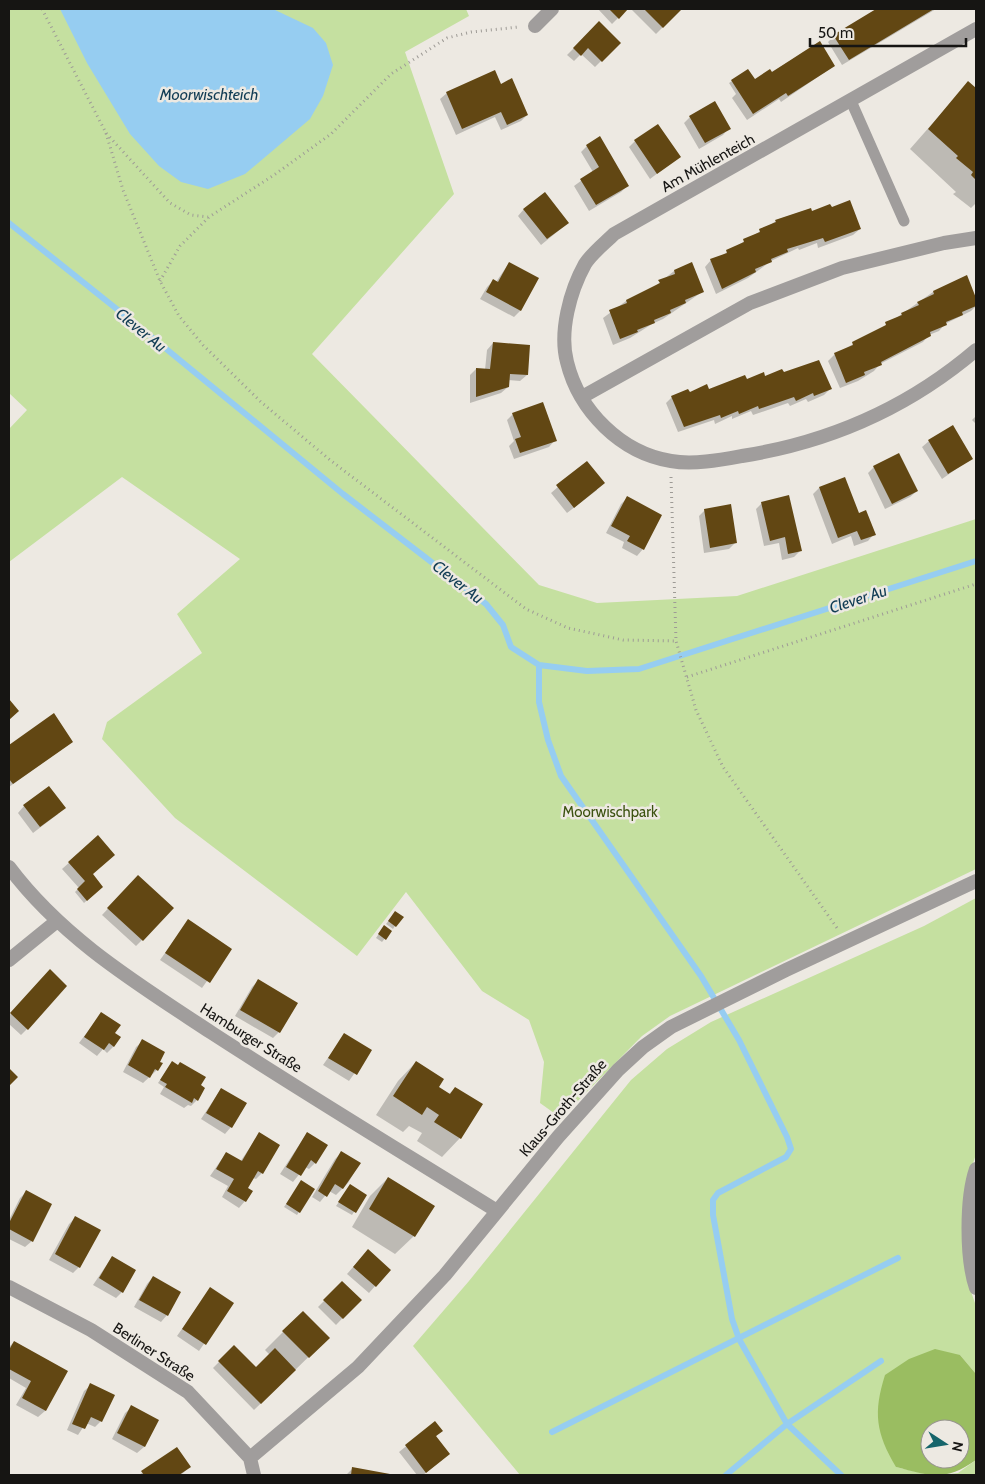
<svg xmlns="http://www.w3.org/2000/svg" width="985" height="1484" viewBox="0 0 985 1484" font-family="Cabin,sans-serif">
	<rect width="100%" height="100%" fill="#ede9e2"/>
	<path fill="#c5e0a0" d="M9,9h457l3,7 -64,36 49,142 -142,160 227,231 58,18 140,-7 239,-77v350l-306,147 -28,20 -81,82 -21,-15 4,-41 -15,-42 -47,-29 -76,-99 -49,64 -182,-138 -73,-79 5,-17 95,-69 -25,-39 63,-55 -118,-82 -113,85v-133l18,-19 -18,-17z
		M976,898v256l-6,19 -3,107 9,26v68l-16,-19 -64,112 34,8h-410l-107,-129 56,-65 162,-201 36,-31 44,-27 213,-96z
		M976,1460v15h-34l16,-2z"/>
	<path fill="#9abd61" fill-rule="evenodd" d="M935,1349l25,6 16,19v86c-31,22 -45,16 -80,7 -20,-34 -23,-54 -11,-92l24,-16zM930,1429h30v30h-30z"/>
	<path fill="#96cdf1" d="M60,9h213l40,19 13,15 7,22 -10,31 -13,23 -65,55 -37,15 -27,-7 -22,-16 -29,-32 -43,-71z"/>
	<path fill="#0003" d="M598,9h29l-15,15z
		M631,9h50l-25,25z
		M880,9h56l-94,56 -14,-23 6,-6z
		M599,23l20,20 -24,24 -14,-13 -7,7 -7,-6z
		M820,43l14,23 -53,36 -2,-3 -32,21 -15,-22 4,-4 -7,-11 3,-2 16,5z
		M968,83l8,6v114l-5,5 -18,-14 3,-2 -46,-43z
		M500,85l27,30 -6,6 -20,9 -6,-13 -39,18 -16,-36 7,-6z
		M690,117l39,11 -6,7 -24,14 -15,-26z
		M635,141l44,16 -29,22 -21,-32z
		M587,146l40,40 -6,6 -32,19 -15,-25 19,-14 -12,-20z
		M524,209l44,14 -27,22 -23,-29z
		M812,213l48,16 -7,6 -35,13 -1,-5 -18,7 -1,-2 -27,13 -23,17 -32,16 -11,-27 6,-7 10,-4 55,-35z
		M509,263l28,15 -17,33 -6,6 -34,-18 7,-12 6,-6 3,1z
		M674,271l28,21 -39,27 -11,5 -22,14 -17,7 -10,-27 23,-17 27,-13z
		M966,276l10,25v5l-5,5 -26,13 -6,7 -10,4 -6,7 -43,22 -6,7 -16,10 -18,7 -12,-27 7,-7 44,-24 54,-38z
		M493,343l36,3 -2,29 -7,6 -12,-1v7l-7,6 -31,10v-28l6,-6 9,1 2,-20z
		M783,374l47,15 -6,6 -16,7 -2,-3 -16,7 -2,-3 -35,12 -2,-4 -19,8v-3l-17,8 -1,-4 -36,12 -12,-29 6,-6z
		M513,414l42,26 -6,7 -35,12 -5,-13 5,-5 -7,-21z
		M976,416v8l-4,-4z
		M929,441l43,17 -30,21 -20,-32z
		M587,462l10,28 -30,23 -16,-20z
		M874,467l43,24 -7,6 -25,12 -17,-36z
		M819,488l39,27 16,19 -6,7 -14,5 -3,-10 -19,8 -19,-50z
		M627,498l16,51 -6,7 -15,-8 2,-6 -18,-9 15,-29z
		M762,503l38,48 -6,6 -12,3 -3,-17 -15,3 -8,-37z
		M705,510l30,33 -6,6 -25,4 -5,-37z
		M53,715l19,27 -63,45v-41z
		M24,806l34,8 -25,19 -15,-20z
		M98,837l-7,38 11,12 -18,16 -9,-11 4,-4 -17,-19z
		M132,883l10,57 -6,6 -34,-31z
		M393,915l2,11 -2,3 -7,-5z
		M188,921l42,28 -28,39 -42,-28z
		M382,929l9,2 -9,11 -6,-4z
		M43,977l-16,52 -6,6 -12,-11v-8z
		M258,981l21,51 -6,6 -38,-22 17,-29z
		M101,1014l13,20v12l-7,7 -4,-4 -6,7 -18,-13z
		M344,1035l26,16 -21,30 -26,-16z
		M143,1041l15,21 -1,8 -14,13 -20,-11 13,-25z
		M172,1062l27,23 -2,15 -6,6 -3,-1 -4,3 -24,-14 4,-7 -6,-4z
		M416,1062l21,26 11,7 7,-7 5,50 -18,19 -25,-16 5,-8 -13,-7 -6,6 -27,-17 22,-34z
		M221,1089l10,38 -6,7 -24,-15z
		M307,1133l8,30 -6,6 -4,-2 -12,15 -13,-8z
		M259,1134l3,39 -6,6 -3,-1 -6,10 -2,13 -6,7 -17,-11 6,-11 -18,-10 16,-23 14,9z
		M341,1153l18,11 -11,19 -12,12 -7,-4 -9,11 -8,-5 23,-38z
		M388,1178l26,58 -19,18 -43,-27 18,-31z
		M301,1182l-2,30 -2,3 -13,-8z
		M350,1186l15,9 -13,20 -16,-9z
		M26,1192l6,49 -7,6 -16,-8v-19l11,-22z
		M75,1218l4,49 -6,6 -24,-13 20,-36z
		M112,1257l10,35 -6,6 -23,-13z
		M362,1257l27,13 -20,23 -22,-19z
		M153,1277l14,38 -6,7 -27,-15 13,-23z
		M342,1283l18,17 -24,25 -18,-18z
		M210,1289l22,14 -33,48 -22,-15z
		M303,1312l25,26 -74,72 -41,-42 21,-21 22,22 14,-14 -5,-5z
		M14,1342l52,29 -21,40 -7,6 -22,-12 10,-17 -17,-10v-31z
		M91,1385l10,36 -6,6 -9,-4 -8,12 -11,-5 17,-39z
		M132,1407l25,13 -13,27 -7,6 -25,-14 13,-26z
		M435,1423l7,8 -7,6 7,23 -19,15h-6l-18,-23z
		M177,1449l12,18 -6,6 -3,2h-41z
		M353,1468l32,7h-39z"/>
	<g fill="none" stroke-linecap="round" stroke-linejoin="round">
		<path stroke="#96cdf1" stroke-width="6" d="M9,223l139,111 195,160 143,110 17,21 8,22 28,18 48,6 52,-2 337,-108
			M539,665v37l9,38 13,36 140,200 38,64 48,97 4,12 -5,8 -68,36 -5,7v15l19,104 7,20 48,85 54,51
			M552,1432l346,-174
			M726,1475l61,-51 94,-63"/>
	</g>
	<path fill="#624713" d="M609,9h19l-9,10z
		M644,9h38l-19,19z
		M876,9h58l-85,51 -16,-25z
		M599,21l22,22 -19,19 -14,-14 -7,8 -8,-8z
		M820,41l15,25 -47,30 -2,-3 -33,21 -22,-34 17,-11 7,10 15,-10 2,3z
		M495,70l6,14 11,-6 16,37 -21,10 -6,-13 -39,17 -16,-37z
		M968,81l8,7v92l-5,-5 2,-3 -17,-14 2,-2 -30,-27z
		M715,101l16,28 -26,14 -16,-27z
		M658,124l23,33 -24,17 -23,-34z
		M600,136l29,50 -33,19 -16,-26 19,-12 -13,-22z
		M545,192l24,31 -22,16 -24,-30z
		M850,200l11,29 -36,13 -2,-4 -36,11 1,3 -17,7 1,3 -17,7 1,3 -34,17 -12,-30 17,-6 -1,-3 18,-8 -1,-3 17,-7 -1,-3 17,-7 -1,-2 36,-12 1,3 18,-7 2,3z
		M509,262l30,16 -18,33 -35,-19 7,-13 5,3z
		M692,262l12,30 -19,8 1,3 -16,7 1,3 -17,7 1,3 -18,7 1,2 -18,7 -11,-29 18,-7 -1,-3 34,-17 -2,-3 17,-6 -1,-4z
		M967,275l9,23v8l-14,6 1,3 -17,7 1,3 -17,7 1,4 -50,26 1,3 -18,7 1,3 -19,8 -12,-30 19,-8 -1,-3 34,-17 -1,-3 17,-7 -1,-2 18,-8 -2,-3 17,-8 -1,-3z
		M493,342l37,3 -2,30 -18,-1 -1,13 -33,10v-29l14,1z
		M819,360l13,29 -18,7 -1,-3 -17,8 -2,-4 -35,12 -1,-3 -19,8 -1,-3 -17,7 -1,-3 -36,12 -13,-31 17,-7 2,3 17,-8 2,5 36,-14 2,4 17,-7 1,4 17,-7 2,3z
		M543,402l14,39 -37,12 -5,-14 6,-2 -9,-24z
		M953,425l20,34 -25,15 -20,-34z
		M899,453l19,38 -26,13 -19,-38z
		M587,461l18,22 -31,25 -18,-23z
		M845,477l14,36 7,-3 10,25 -15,5 -4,-9 -19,7 -19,-51z
		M789,495l13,56 -14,3 -3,-17 -15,4 -9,-39z
		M627,496l35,19 -18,35 -17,-9 3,-5 -19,-10z
		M731,504l6,39 -27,5 -6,-39z
		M9,699l10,12 -10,9z
		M54,713l19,29 -60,42 -4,-5v-34z
		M49,786l17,22 -26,19 -17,-22z
		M98,835l17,20 -22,19 10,13 -16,14 -10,-12 8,-8 -17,-19z
		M138,875l36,33 -31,33 -36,-33z
		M395,911l9,6 -8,10 -8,-6z
		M188,919l44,30 -22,34 -45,-30z
		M384,925l8,6 -6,9 -8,-6z
		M50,969l17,17 -39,44 -18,-17z
		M258,979l40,24 -18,30 -40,-23z
		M101,1012l20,13 -6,8 6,4 -7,10 -5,-4 -5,7 -20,-13z
		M344,1033l28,17 -15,25 -29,-17z
		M142,1039l23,13 -5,10 3,1 -5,8 -3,-2 -5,9 -22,-13z
		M172,1061l6,4 2,-3 26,15 -5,8 4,3 -7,13 -4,-3 -2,5 -27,-16 2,-3 -7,-4z
		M416,1061l28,18 -5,8 11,7 5,-7 28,17 -22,35 -27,-17 5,-7 -12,-8 -5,8 -29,-19z
		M9,1068l9,9 -9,9z
		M221,1088l26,15 -15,25 -26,-15z
		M259,1132l21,13 -17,29 -5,-3 -10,17 5,3 -7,11 -19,-11 7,-12 -18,-10 10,-17 16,9z
		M307,1132l21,13 -12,19 -5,-4 -10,16 -15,-9z
		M341,1151l20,12 -18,26 -8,-5 -8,13 -9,-6z
		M388,1177l47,29 -20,31 -46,-28z
		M301,1180l14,9 -15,24 -14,-9z
		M350,1184l17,11 -11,18 -18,-11z
		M26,1190l26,14 -19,38 -24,-13v-6z
		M75,1216l26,14 -21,38 -25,-14z
		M368,1249l23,21 -15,17 -23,-20z
		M112,1256l24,14 -13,23 -24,-15z
		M153,1276l28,16 -13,24 -29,-16z
		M342,1281l20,19 -19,19 -20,-19z
		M210,1287l24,16 -28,42 -24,-16z
		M303,1311l27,27 -21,20 -27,-27z
		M14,1341l54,30 -22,40 -24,-13 9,-17 -22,-12v-19z
		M234,1345l22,22 19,-19 21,22 -35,34 -43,-43z
		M90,1383l25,12 -13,27 -11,-5 -6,12 -13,-5z
		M131,1405l28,15 -14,27 -28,-14z
		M435,1421l8,10 -7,5 14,18 -24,19 -21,-28z
		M177,1447l14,20 -12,8h-35l-3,-4z
		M352,1467l38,7 -1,1h-38z"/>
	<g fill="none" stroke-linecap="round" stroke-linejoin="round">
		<path stroke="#9e9b96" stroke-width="3" stroke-dasharray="1 4" stroke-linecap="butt" d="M42,9l64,124 64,70 21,12 17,2
			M106,133l17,57 24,59 13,32 19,35 24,29 58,57 69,58 196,149 42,19 55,12 53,1
			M160,281l20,-35 29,-29 65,-42 57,-41 60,-60 56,-36 24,-6 48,-5
			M671,477l5,164 20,69 27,57 114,161
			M687,677l289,-93"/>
		<path stroke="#a09d9c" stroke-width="11" d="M851,101l53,120"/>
		<path stroke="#a09d9c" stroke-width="14" d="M535,26l17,-17
			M976,29l-362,205c-9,9 -22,19 -29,30 -15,27 -26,68 -18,98 12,49 54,91 104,99 22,4 49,-1 71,-5 89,-14 166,-48 234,-106
			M582,397l168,-94 92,-35 102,-25 32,-5
			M9,867c54,72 129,117 203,166 94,61 190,119 285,178
			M9,960l48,-39
			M976,1169c-10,29 -10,90 0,119
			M9,1287l82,43 97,62 62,66 4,17
			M250,1458l108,-91 87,-92 113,-138 60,-67 25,-23 28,-20 115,-57 190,-89"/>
	</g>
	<g text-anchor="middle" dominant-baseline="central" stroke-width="5" stroke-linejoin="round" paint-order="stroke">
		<g font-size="15" fill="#161513" stroke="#ede9e2">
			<text transform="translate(708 163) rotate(-29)">Am Mühlenteich</text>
			<text transform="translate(251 1038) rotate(32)">Hamburger Straße</text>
			<text transform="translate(563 1108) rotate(-49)">Klaus-Groth-Straße</text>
			<text transform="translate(154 1352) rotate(33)">Berliner Straße</text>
		</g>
		<g font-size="15" fill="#3c5210" stroke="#ede9e2">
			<text x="610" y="812">Moorwischpark</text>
		</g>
		<g font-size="16" font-style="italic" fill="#113c54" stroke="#ede9e2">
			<text x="209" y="94">Moorwischteich</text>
			<text transform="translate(141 330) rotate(39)">Clever Au</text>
			<text transform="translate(458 582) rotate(38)">Clever Au</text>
			<text transform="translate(858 599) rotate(-18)">Clever Au</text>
		</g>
	</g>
	<rect width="985" height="1484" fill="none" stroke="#161513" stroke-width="20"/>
	<g transform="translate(945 1444) rotate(102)"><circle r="24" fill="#ede9e2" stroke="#97948f"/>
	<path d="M0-4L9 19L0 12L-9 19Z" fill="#16656b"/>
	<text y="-8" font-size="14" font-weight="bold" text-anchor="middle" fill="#161513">N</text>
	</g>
	<path d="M810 38v8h156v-8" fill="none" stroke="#161513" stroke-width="2.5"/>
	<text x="818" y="38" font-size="15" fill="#161513" stroke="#ede9e2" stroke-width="4" paint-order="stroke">50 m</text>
</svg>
